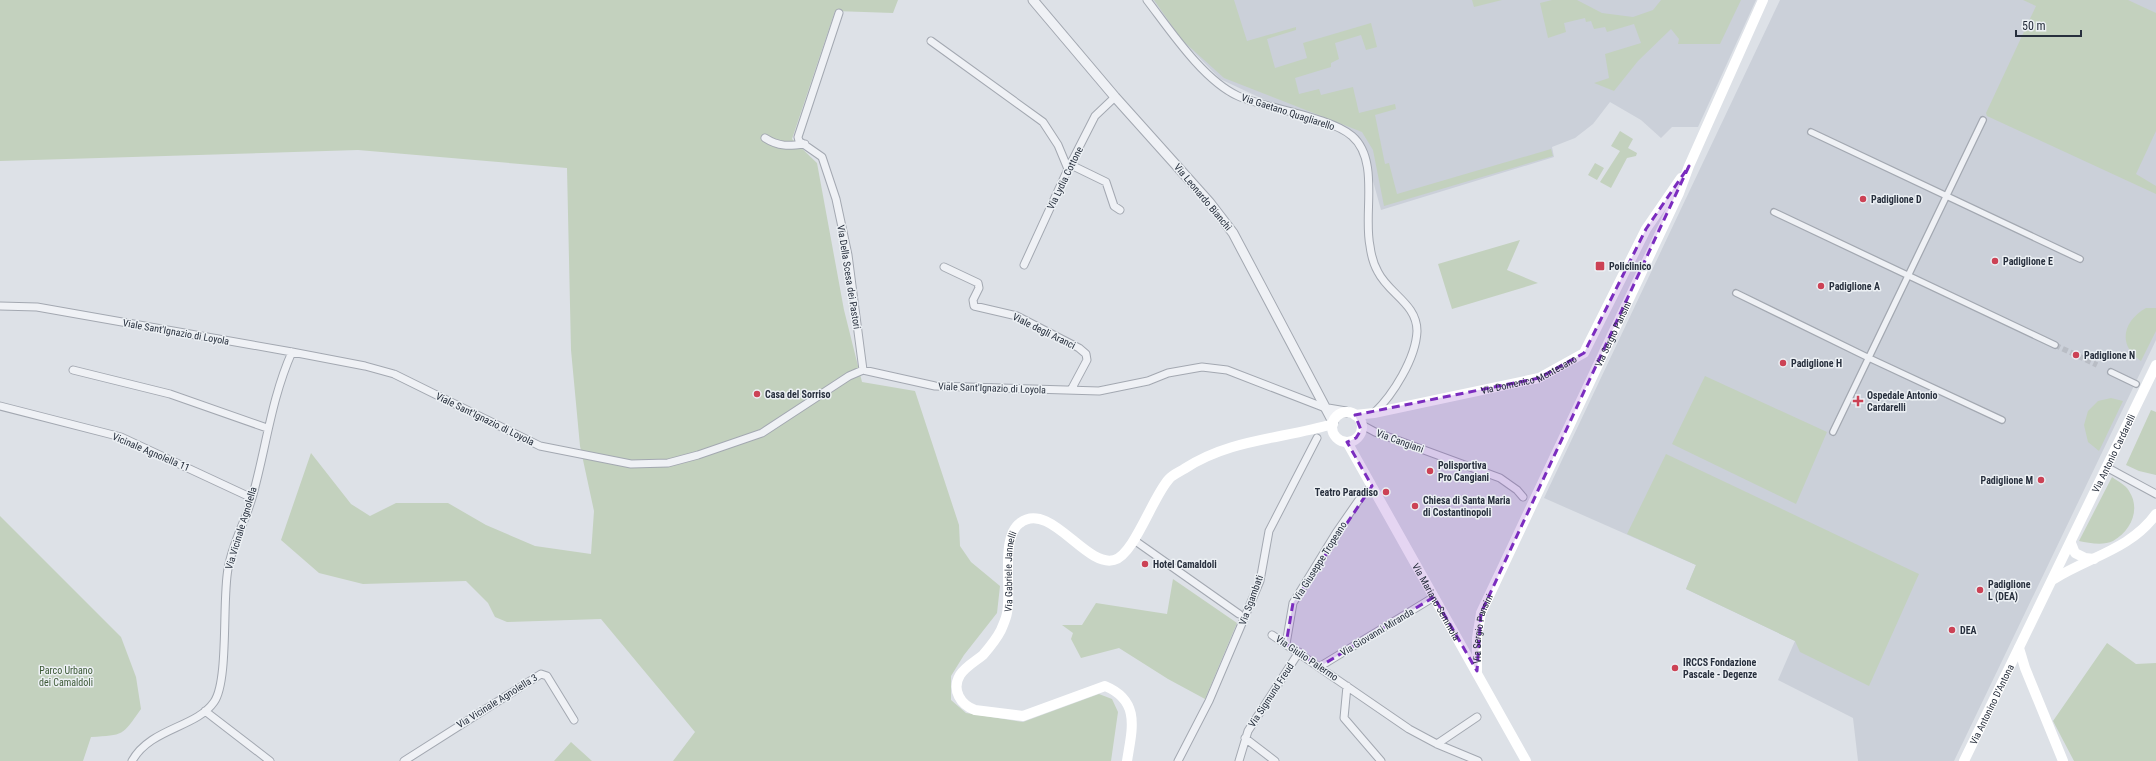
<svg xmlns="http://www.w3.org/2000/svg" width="2156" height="761" viewBox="0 0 2156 761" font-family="'Roboto Condensed',sans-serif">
	<rect width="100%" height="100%" fill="#dde1e7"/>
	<path fill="#cbd0d9" d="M1153,0h603l-58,127h-26l-11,11 -20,-18 -31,-18 -17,22 -18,14 -23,9 2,10 -173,53 -19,-69 -9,-9 -41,-18 -47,-14 -45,-21 -38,-39z
		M1780,0h376v340l-202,421h-96l-5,-43 -75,-38 17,-39 -109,-52 10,-24 -152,-67z"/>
	<path fill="#c3d1be" d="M0,0h898l-5,13 -58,-2 -43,128 25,24 27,147 18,72 53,9 44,134 1,21 11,16 29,24 -3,27 -33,42 -13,21v24l15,13 57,9 76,-28 13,5 6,13 -7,49h-438l22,-29 -94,-113 -94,3 -12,-5 -7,-14 -22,-22 -103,3 -44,-11 -38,-33 30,-87 40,51 19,12 26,-13h52l38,22 49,21 56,8 3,-43 -14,-65 -9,-96 -4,-182 -209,-18 -358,11z
		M1154,0h80l13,41 49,-14v3l-29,9 8,29 32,-10 -4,-15 68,-20 6,24 -11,3 -5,-15 -26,8 4,16 -8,4v4l-36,11 4,16 20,-5 2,6 32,-8 6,26 36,-9 1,5 -21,6 10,49 4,-1 8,31 154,-45 2,7 -169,50 -11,-56 -11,-18 -138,-54 -42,-38z
		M1472,0h30l-28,7z
		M1552,0h25l25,13 31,4 20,-7 8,-10h80l-21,44h-42l1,-5 -8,-10 -33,32 -24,30 -20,-8 15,-5 -4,-24 36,-11 -7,-19 -27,8 -2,-5 -11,2 -3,-8 -5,1 -1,-4 -21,5 2,9 -18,6 -8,-35z
		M2023,0h105l28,13v118l-20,43 20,12v8l-169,-78 -1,-3 50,-107z
		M1620,131l13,8 -5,9 9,5 -1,3 -9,2 -16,30 -11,-6 20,-31 -9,-5z
		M1595,163l9,5 -7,12 -9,-5z
		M1520,240l-13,30 31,13 -86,26 -14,-45z
		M2146,308h10v23l-15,30c-24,-16 -18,-40 5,-53z
		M1705,376l122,56 -31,72 -124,-60z
		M2111,398l12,3 -24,50 -11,-9 -4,-17 4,-14 10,-10z
		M2151,410l5,2v63l-17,-4 -13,-6z
		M1666,454l253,120 -50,112 -69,-34 -5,-11 -109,-52 10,-24 -69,-31z
		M2112,477c5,4 14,8 17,14 12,18 2,40 -16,50 -10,5 -24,2 -34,0z
		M0,516l121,121 15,40 5,32c-19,27 -17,26 -50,28l-8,24h-83z
		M1173,579l64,44 -32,76 -37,-20 -49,-31 -38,10 -10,-19 2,-6 -11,-8h20l14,-22 71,11z
		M2107,643l29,21 20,-1v98h-82l-21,-40z
		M571,742l21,19h-38z"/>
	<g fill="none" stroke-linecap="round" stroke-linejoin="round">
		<path stroke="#b9bdc5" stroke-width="5.5" stroke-dasharray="5.5 3" stroke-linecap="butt" d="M2055,345l42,20"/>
		<g stroke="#a3a8b1" stroke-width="8">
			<path id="pedestrian" d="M1811,132l269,127
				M1774,212l281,133
				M1736,293l133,65 133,62
				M2111,372l25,12
				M1833,432l150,-312"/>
		</g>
		<g stroke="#a3a8b1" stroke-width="9">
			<path id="minor" d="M1147,0c23,30 56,80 91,96 30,13 92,21 114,40 28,24 11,78 18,110 1,8 4,19 8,26 11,22 39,32 39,59 -1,27 -24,64 -43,82
				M839,13l-41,124 1,4 23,16 14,42 12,56 15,115
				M931,41l112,81 15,23 10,24
				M765,138c14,9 24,8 40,6
				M1071,165l35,17 8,24 6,4
				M1024,265l44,-96 27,-53 20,-19
				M944,267l34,16 1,5 -6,12 1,6 43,10 62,32 7,6 1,6 -16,30
				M0,306l37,1 255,45 73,14 29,8 146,72 91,18 37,-1 30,-8 64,-22 87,-57 14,-6 72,16 164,5 49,-10 20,-8 34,-6 25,3 101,39
				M73,370l97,24 97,34
				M0,406l121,31 131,61
				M1362,425l13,7 125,46 17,12 6,7
				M2108,468l48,26
				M1134,540l105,74
				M1272,635l137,94 28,15 41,17
				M1286,644l7,-41 43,-70 27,-39 9,-8
				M1319,667l115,-70
				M1347,686l-3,32 37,43
				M205,711l65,50
				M1245,738l30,23
				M1437,744l40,-27
				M132,761c18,-33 64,-33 82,-59 15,-21 8,-103 14,-133 4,-25 17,-47 24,-71 14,-49 19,-99 40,-146
				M404,761l137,-87 6,2 27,44
				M1178,761l31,-60 51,-120 9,-50 48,-93
				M1239,761l9,-30 51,-79"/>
		</g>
		<g stroke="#a3a8b1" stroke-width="11">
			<path id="tertiary" d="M1033,0l82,97 95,106 23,30 100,189
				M1328,409l18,3"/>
		</g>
		<use href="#pedestrian" stroke="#eff1f5" stroke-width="5.5"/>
		<use href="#minor" stroke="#eff1f5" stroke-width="7"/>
		<use href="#tertiary" stroke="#eff1f5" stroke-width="9"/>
		<g stroke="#fff" stroke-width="10">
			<circle cx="1347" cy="427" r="15"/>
			<path id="s1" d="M1355,415l19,-2 165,-35 45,-25 62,-124 35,-51"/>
			<path id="s2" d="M1347,442l179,319"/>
			<path d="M2071,543l4,10 10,5 9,1"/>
			<path d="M2054,579c35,-22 77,-30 102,-65"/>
			<path d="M2019,648l6,20 38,93"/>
			<path id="s3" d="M1477,671v-33l4,-25 198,-420 10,-27 74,-166"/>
			<path id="s4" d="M1127,761c5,-32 14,-60 -22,-75l-82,30 -48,-6c-14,-5 -24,-20 -15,-35 6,-9 16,-14 23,-20 6,-7 14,-17 18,-25 2,-5 5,-11 6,-17 5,-22 -7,-76 13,-90 30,-23 66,45 94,37 20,-5 39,-64 55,-81 3,-4 10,-7 15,-10 45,-30 98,-30 149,-45"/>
			<path id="s5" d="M1964,761l192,-396"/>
		</g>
	</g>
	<path fill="#7b2cbf" fill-opacity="0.2" stroke="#7b2cbf" stroke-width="3" stroke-dasharray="8 5" stroke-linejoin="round" d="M1689,166l-208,447 -4,58 -43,-74 -115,70 -33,-23 7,-41 79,-117 -25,-44 9,-4 5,-8 -6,-15 184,-37 45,-25 62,-124z"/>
	<g fill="#cc4255" stroke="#ecf0f4" stroke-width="1.5">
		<circle cx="1863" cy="199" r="4"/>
		<circle cx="1995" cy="261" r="4"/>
		<rect x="1595" y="261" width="10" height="10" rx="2"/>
		<circle cx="1821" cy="286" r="4"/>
		<circle cx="2076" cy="355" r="4"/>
		<circle cx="1783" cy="363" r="4"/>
		<circle cx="757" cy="394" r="4"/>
		<path d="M1856 395h4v4h4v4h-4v4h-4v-4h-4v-4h4z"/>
		<circle cx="1430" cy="471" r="4"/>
		<circle cx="2041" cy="480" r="4"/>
		<circle cx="1386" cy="492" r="4"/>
		<circle cx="1415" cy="506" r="4"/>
		<circle cx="1145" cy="564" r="4"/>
		<circle cx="1980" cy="590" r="4"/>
		<circle cx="1952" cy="630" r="4"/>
		<circle cx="1675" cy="668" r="4"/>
	</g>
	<g text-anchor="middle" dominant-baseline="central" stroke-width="3" stroke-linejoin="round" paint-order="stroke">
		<g font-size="10" fill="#272f3d" stroke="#ecf0f4">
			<text transform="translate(1288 112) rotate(18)">Via Gaetano Quagliarello</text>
			<text transform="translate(1065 178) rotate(-64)">Via Lydia Cottone</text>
			<text transform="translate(1203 197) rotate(50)">Via Leonardo Bianchi</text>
			<text transform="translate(849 277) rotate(81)">Via Della Scesa dei Pastori</text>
			<text transform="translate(1044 331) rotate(26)">Viale degli Aranci</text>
			<text transform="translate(176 332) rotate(10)">Viale Sant'Ignazio di Loyola</text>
			<text stroke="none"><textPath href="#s3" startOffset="367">Via Sergio Pansini</textPath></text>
			<text stroke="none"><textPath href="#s1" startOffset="179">Via Domenico Montesano</textPath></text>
			<text transform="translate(992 388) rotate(2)">Viale Sant'Ignazio di Loyola</text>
			<text transform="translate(485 419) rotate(26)">Viale Sant'Ignazio di Loyola</text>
			<text transform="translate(1400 441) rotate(20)">Via Cangiani</text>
			<text transform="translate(151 452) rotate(23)">Vicinale Agnolella 11</text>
			<text stroke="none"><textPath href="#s5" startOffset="342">Via Antonio Cardarelli</textPath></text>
			<text transform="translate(241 528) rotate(-73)">Via Vicinale Agnolella</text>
			<text transform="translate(1320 561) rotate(-58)">Via Giuseppe Tropeano</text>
			<text stroke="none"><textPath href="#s4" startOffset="388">Via Gabriele Jannelli</textPath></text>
			<text transform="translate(1251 600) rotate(-70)">Via Sgambati</text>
			<text stroke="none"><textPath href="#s2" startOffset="183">Via Mariano Semmola</textPath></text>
			<text stroke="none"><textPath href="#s3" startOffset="43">Via Sergio Pansini</textPath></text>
			<text transform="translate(1377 632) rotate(-31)">Via Giovanni Miranda</text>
			<text transform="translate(1307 658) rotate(34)">Via Giulio Palermo</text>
			<text transform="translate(1271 695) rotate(-57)">Via Sigmund Freud</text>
			<text transform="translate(497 701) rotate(-32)">Via Vicinale Agnolella 3</text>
			<text stroke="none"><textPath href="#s5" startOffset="63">Via Antonino D'Antona</textPath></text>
		</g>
		<g font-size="10" font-weight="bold" fill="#272f3d" stroke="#ecf0f4" text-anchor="start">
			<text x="1871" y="199">Padiglione D</text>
			<text x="2003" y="261">Padiglione E</text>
			<text x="1609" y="266">Policlinico</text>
			<text x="1829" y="286">Padiglione A</text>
			<text x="2084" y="355">Padiglione N</text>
			<text x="1791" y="363">Padiglione H</text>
			<text x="765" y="394">Casa del Sorriso</text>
			<text x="1867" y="395">Ospedale Antonio<tspan x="1867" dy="12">Cardarelli</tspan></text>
			<text x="1438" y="465">Polisportiva<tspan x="1438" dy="12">Pro Cangiani</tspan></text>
			<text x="2033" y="480" text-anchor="end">Padiglione M</text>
			<text x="1378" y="492" text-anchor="end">Teatro Paradiso</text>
			<text x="1423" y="500">Chiesa di Santa Maria<tspan x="1423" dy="12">di Costantinopoli</tspan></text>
			<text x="1153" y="564">Hotel Camaldoli</text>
			<text x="1988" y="584">Padiglione<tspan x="1988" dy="12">L (DEA)</tspan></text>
			<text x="1960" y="630">DEA</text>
			<text x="1683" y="662">IRCCS Fondazione<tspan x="1683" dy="12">Pascale - Degenze</tspan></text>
		</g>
		<g font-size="10" fill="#3b5834" stroke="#ecf0f4">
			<text x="66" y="670">Parco Urbano<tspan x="66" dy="12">dei Camaldoli</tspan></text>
		</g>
	</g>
	<path d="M2016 30v6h65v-6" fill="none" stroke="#272f3d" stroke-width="2"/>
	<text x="2022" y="30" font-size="12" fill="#272f3d" stroke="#ecf0f4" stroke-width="3" paint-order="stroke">50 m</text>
</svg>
